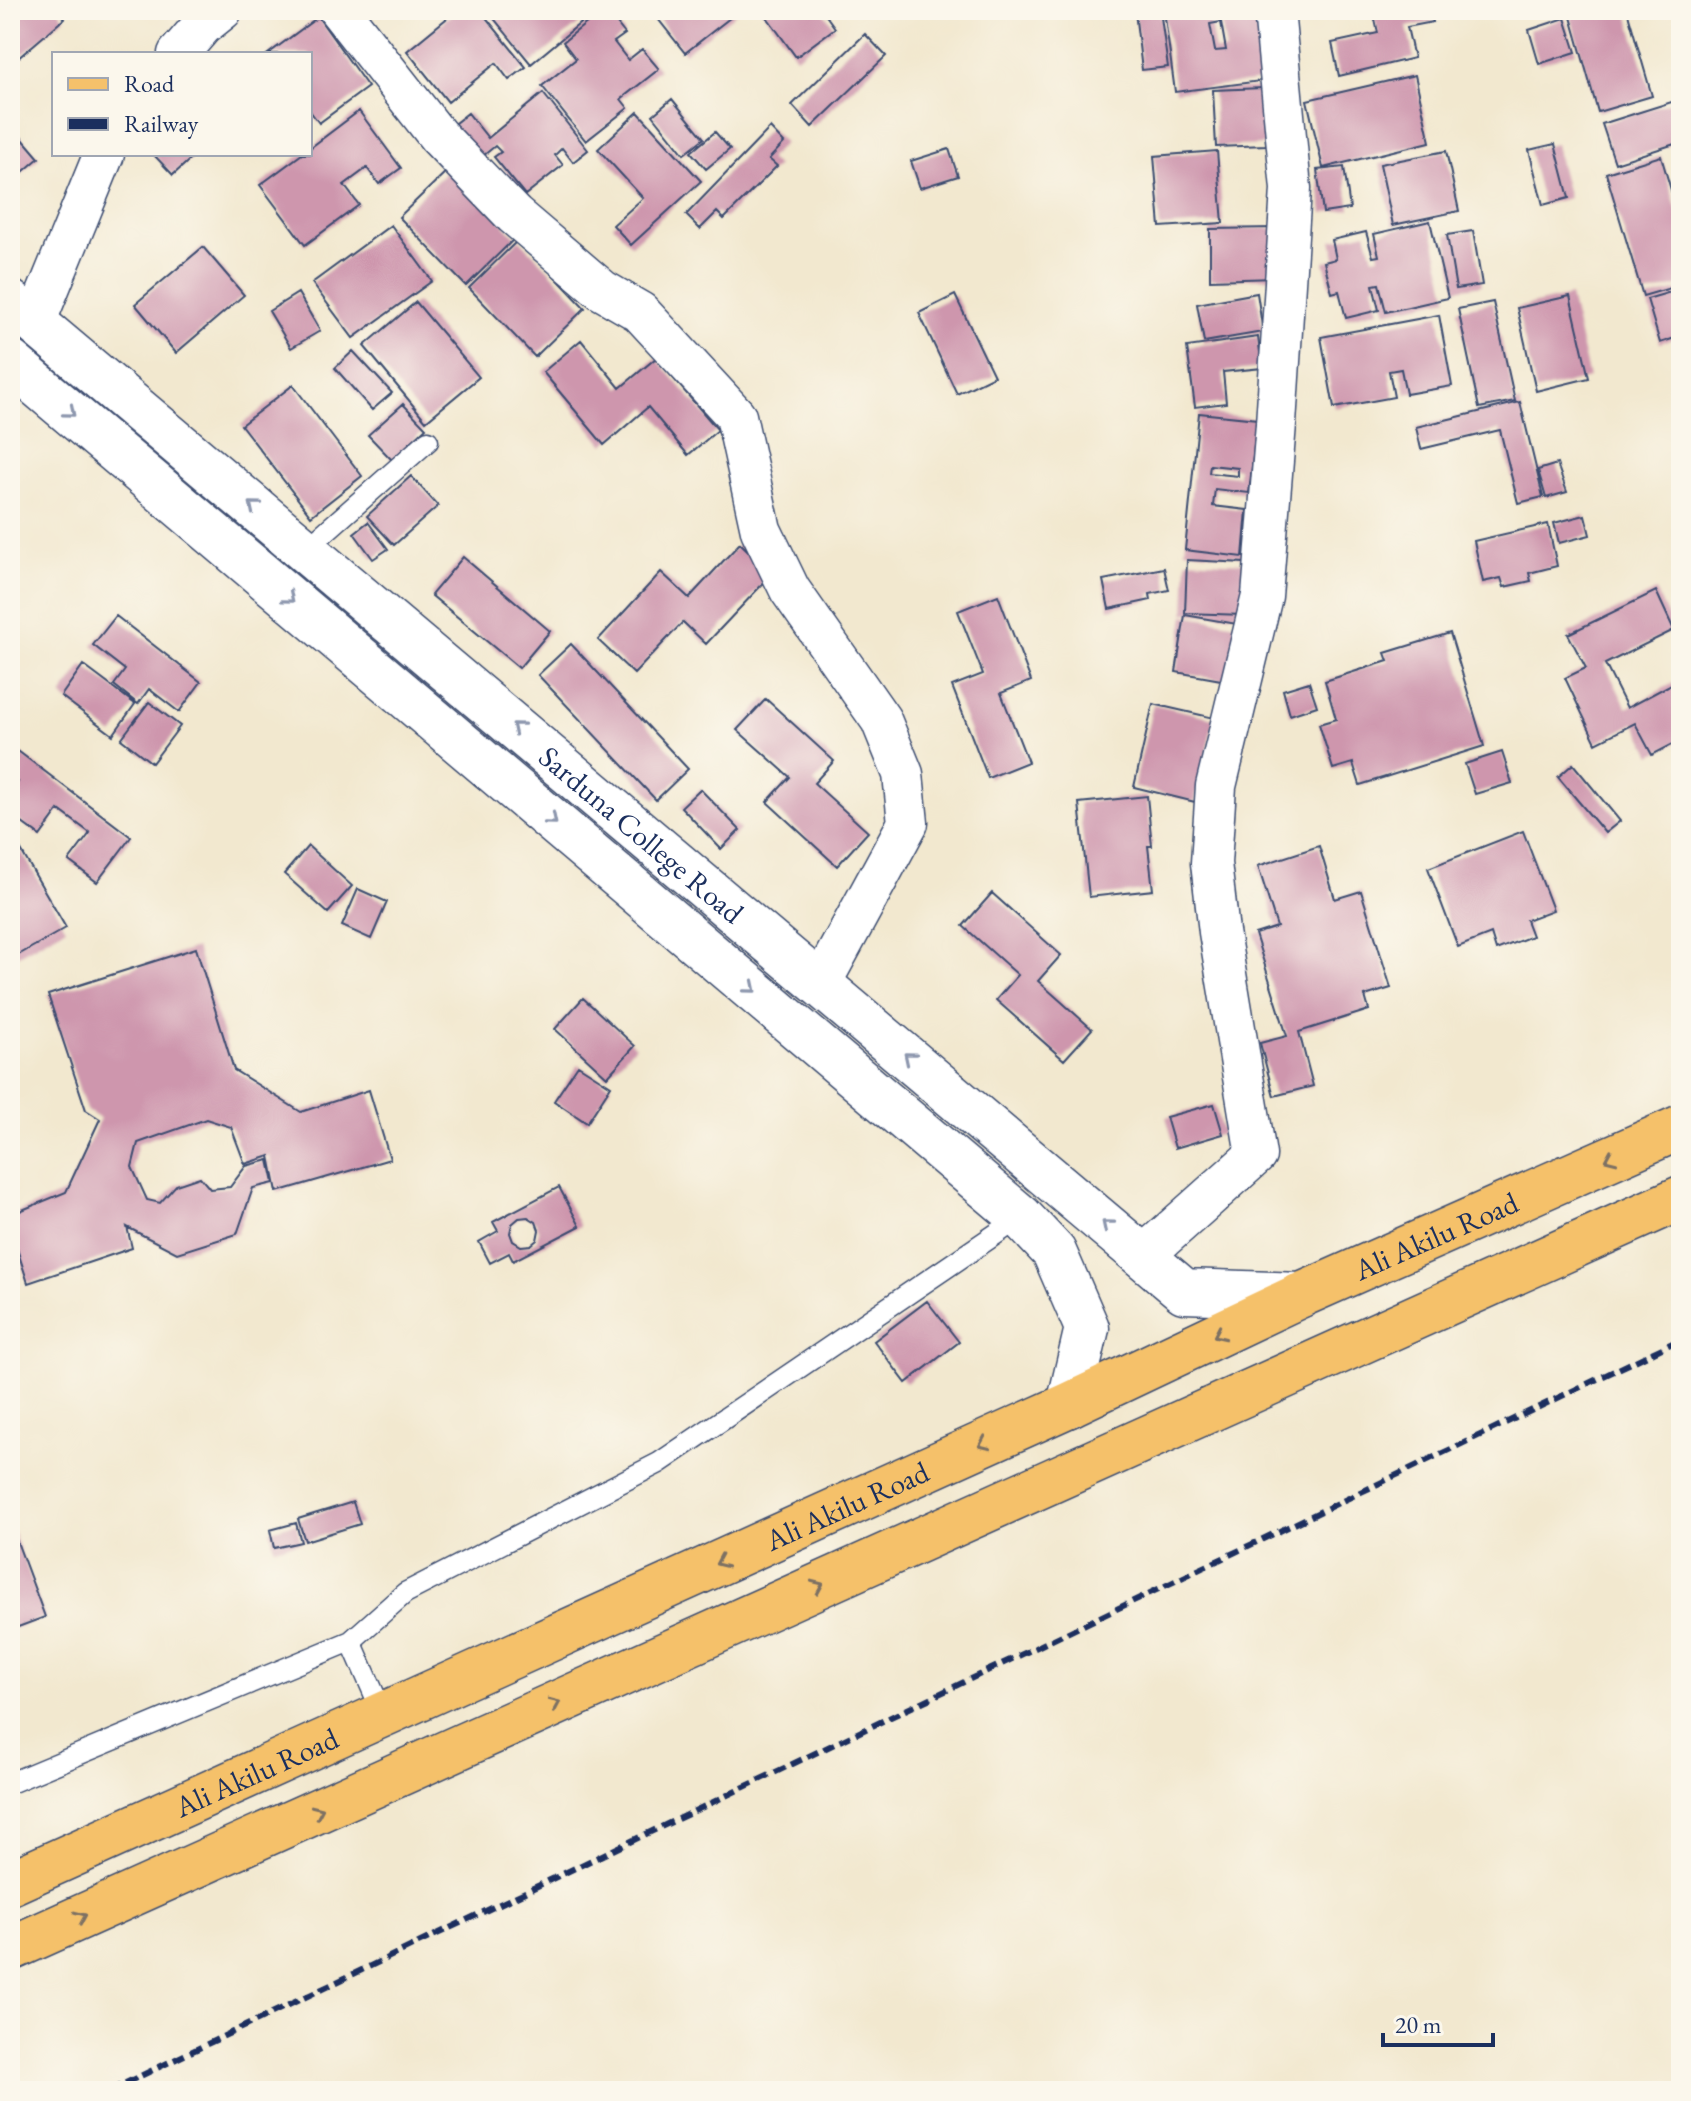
<svg xmlns="http://www.w3.org/2000/svg" width="1691" height="2101" viewBox="0 0 1691 2101" font-family="'EB Garamond',serif">
	<rect width="100%" height="100%" fill="#fbf7ec"/>
	<filter id="ink" filterUnits="userSpaceOnUse"><feTurbulence type="fractalNoise" baseFrequency=".0125" numOctaves="2"/><feDisplacementMap in="SourceGraphic" scale="16" xChannelSelector="R" yChannelSelector="G"/><feConvolveMatrix kernelMatrix="1 2 1 2 8 2 1 2 1" color-interpolation-filters="sRGB"/></filter>
	<filter id="wash" filterUnits="userSpaceOnUse"><feTurbulence type="fractalNoise" baseFrequency=".006" numOctaves="4" result="noise"/><feDisplacementMap in="SourceGraphic" scale="32" xChannelSelector="R" yChannelSelector="G"/><feGaussianBlur stdDeviation="1.8" result="paint"/><feColorMatrix in="noise" values="0 0 0 0 0 0 0 0 0 0 0 0 0 0 0 0 0 1.4 0 .05"/><feComposite in="paint" operator="in"/></filter>
	<g filter="url(#wash)">
		<rect width="100%" height="100%" fill="#f2e8cf"/>
		<g id="blocks">
			<path fill="#ce96ad" fill-rule="evenodd" d="M10,10h48l7,8 -55,47z
				M457,10h23l46,57 -17,13 -13,-17 -48,39 -41,-51z
				M487,10h109l-65,54z
				M603,10h3l19,24 -11,8 14,18 14,-11 17,20 -38,30 7,9 -42,33 -44,-55 34,-27 -13,-17z
				M651,10h89l-55,43z
				M762,10h60l13,18 -39,29z
				M1148,10h12l8,57 -26,3 -7,-58z
				M1164,10h96l9,70 -94,12zM1221,22l5,28 -11,1 -5,-27z
				M1373,10h57l3,12 -26,5 7,31 -75,18 -7,-33 46,-10z
				M1594,10h33l25,86 -54,16 -27,-95z
				M318,17l50,70 -49,36 -9,-12v-57h-42z
				M1565,18l11,34 -37,12 -10,-34z
				M865,34l21,22 -74,71 -20,-22z
				M1415,75l15,67 -107,26 -16,-68z
				M1263,88l3,57 -50,2 -3,-57z
				M543,93l45,57 -15,12 -11,-14 -7,7 8,10 -38,30 -31,-38 7,-5 -6,-6 -17,14 -28,-33 18,-14 20,25z
				M672,99l32,39 -20,16 -31,-39z
				M1681,99v43l-66,21 -13,-39z
				M359,111l42,57 -22,16 -12,-16 -23,17 15,20 -54,40 -45,-60 42,-31h8v-6z
				M638,112l63,69 -70,64 -18,-20 30,-27 -45,-49z
				M10,124l29,34 -29,25z
				M770,128l14,15 -15,16 8,7 -53,53 -7,-7 -17,17 -14,-14z
				M715,132l15,17 -24,20 -15,-17z
				M1555,144l14,54 -26,7 -14,-55z
				M949,149l9,27 -38,12 -9,-27z
				M1217,151l6,72 -63,4 -6,-71z
				M1446,151l13,60 -66,14 -13,-61z
				M153,154h43l-23,21z
				M1661,156l20,68v61l-38,11 -37,-123z
				M1344,167l6,42 -27,4 -6,-43z
				M450,168l66,69 -50,49 -67,-69z
				M1430,221l18,77 -62,14 -7,-28 -6,1 6,25 -33,8 -7,-27 -7,2 -8,-31 12,-3 -4,-19 34,-8 7,25 6,-1 -5,-22z
				M391,225l41,56 -79,57 -41,-55z
				M1275,228l1,50 -66,2v-51z
				M1473,231l9,54 -26,4 -9,-54z
				M519,239l66,69 -50,49 -66,-69z
				M203,247l41,48 -68,58 -41,-49z
				M1681,289v47l-21,7 -13,-44z
				M298,293l22,38 -29,17 -22,-37z
				M1257,293l6,39 -59,10 -7,-38z
				M955,295l39,81 -37,18 -38,-81z
				M1570,296l19,82 -53,13 -19,-83z
				M416,302l63,75 -53,44 -62,-75z
				M1493,302l22,99 -36,7 -21,-99z
				M1439,315l13,71 -46,8 -5,-25 -12,2 5,26 -60,11 -13,-71z
				M1258,337l4,31 -39,4 3,31 -31,4 -8,-60z
				M581,340l39,48 36,-30 62,72 -30,25 -40,-48 -44,38 -61,-73z
				M353,351l39,42 -20,17 -37,-42z
				M293,385l69,91 -51,40 -70,-91z
				M1520,402l23,95 -25,6 -18,-73 -79,19 -5,-22z
				M403,404l23,24 -34,32 -24,-25z
				M1199,413l58,6 -8,74 -34,-4 -2,17 34,4 -4,47 -58,-7zM1210,465l28,3v8l-29,-3z
				M1557,464l10,28 -21,6 -8,-28z
				M411,476l27,30 -44,39 -27,-29z
				M1585,515l5,20 -31,8 -5,-20z
				M368,522l20,27 -15,10 -19,-26z
				M1548,524l9,42 -28,7 2,8 -27,6 -3,-9 -18,4 -9,-41z
				M740,543l32,31 -66,70 -23,-22 -49,52 -36,-34 63,-68 28,26z
				M463,557l87,74 -31,37 -88,-73z
				M1187,560l58,3 -1,52 -59,-2z
				M1164,568l5,22 -19,4 1,6 -42,9 -6,-29z
				M1681,570v19l-7,-15z
				M1656,591l18,39 -69,34 22,44 54,-29v61l-29,15 -17,-32 -39,20 -31,-65 21,-10 -18,-34z
				M998,595l33,86 -30,12 27,69 -40,16 -36,-92 31,-12 -25,-63z
				M1185,615l52,9 -10,57 -51,-9z
				M116,616l85,66 -22,30 -30,-23 -11,15 -24,-19 11,-15 -32,-25z
				M1450,633l34,113 -124,39 -7,-22 -20,6 -14,-45 17,-5 -11,-38 63,-20 -3,-8z
				M571,644l117,125 -32,31 -118,-125z
				M83,665l52,39 -22,31 -52,-39z
				M1309,682l8,24 -27,9 -7,-25z
				M766,699l68,62 -20,22 54,49 -31,34 -70,-64 23,-25 -53,-47z
				M149,702l31,24 -28,37 -31,-24z
				M1153,704l61,14 -19,84 -61,-15z
				M10,745l121,92 -34,45 -28,-21 21,-28 -31,-23 -19,26 -30,-22v-21l8,-11 -8,-6z
				M1502,752l10,31 -37,11 -10,-30z
				M1573,764l47,57 -15,12 -47,-56z
				M700,789l40,41 -19,19 -40,-42z
				M1147,796l5,50h-4l5,44 -64,7 -10,-94z
				M1523,831l30,79 -27,10 6,16 -36,14 -5,-16 -33,13 -30,-79z
				M308,846l44,40 -24,27 -44,-39z
				M1319,846l16,53 26,-8 30,97 -26,8 4,14 -70,22 14,54 -39,10 -14,-53 27,-7 -32,-102 22,-7 -19,-61z
				M19,847l47,81 -53,30 -3,-5v-101z
				M358,889l29,13 -16,37 -29,-13z
				M992,893l69,62 -23,26 54,48 -28,31 -68,-60 22,-25 -55,-49z
				M196,948l38,122 67,42 68,-22 21,69 -113,33 -7,-36 -25,8 -14,-37 -25,-8 -68,24 -6,24 15,33 13,3 16,-18 24,-8 10,12 20,-2 16,-21 23,-6 5,23 -21,5 -16,46 -60,19 -50,-26 5,21 -104,35 -18,-56v-12l56,-23 34,-73 -14,-9 -38,-115z
				M583,998l52,48 -28,31 -52,-48z
				M578,1065l33,21 -24,37 -33,-22z
				M1214,1104l9,30 -48,14 -9,-31z
				M559,1187l21,39 -67,35 -4,-8 -19,10 -11,-21 19,-11 -5,-9zM528,1217l8,5 3,8 -2,10 -6,5 -10,1 -8,-5 -3,-8 2,-9 7,-6z
				M927,1301l32,41 -53,41 -32,-42z
				M353,1502l7,22 -55,17 -7,-22z
				M296,1523l5,19 -27,6 -4,-18z
				M13,1531l32,86 -35,13v-98z"/>
		</g>
	</g>
	<g filter="url(#ink)">
		<use href="#blocks" fill-opacity="0" stroke="#3b4b6f" stroke-width="2"/>
		<g fill="none" stroke-linecap="round" stroke-linejoin="round">
			<g stroke="#3b4b6f" stroke-width="23">
				<path id="service" d="M306,549l122,-108
					M383,1714l-32,-73 54,-48 254,-130 362,-246
					M10,1783l341,-142"/>
			</g>
			<g stroke="#3b4b6f" stroke-width="43">
				<path id="minor" d="M339,10l99,126 76,79 88,75 38,22 96,104 25,114 29,60 91,130 22,54 5,49 -87,160
					M178,54l24,-28 20,-16
					M35,323l69,-169
					M1143,1256l113,-101 -37,-223 -8,-69 5,-77 46,-190 14,-172 15,-235 -17,-179"/>
			</g>
			<g stroke="#3b4b6f" stroke-width="47">
				<g id="tertiary">
					<path id="s1" d="M10,302l1174,989 117,4"/>
					<path d="M10,362l1011,855 33,35 33,76 -18,77"/>
				</g>
			</g>
			<g stroke="#3b4b6f" stroke-width="47">
				<g id="primary">
					<path id="s2" d="M10,1883l1059,-478 232,-110 380,-168"/>
					<path d="M10,1949l1671,-751"/>
				</g>
			</g>
			<use href="#service" stroke="#fff" stroke-width="20"/>
			<use href="#minor" stroke="#fff" stroke-width="40"/>
			<use href="#tertiary" stroke="#fff" stroke-width="44"/>
			<use href="#primary" stroke="#f5c16b" stroke-width="44"/>
			<path stroke="#1b2f5e" stroke-width="6" stroke-dasharray="12 6" stroke-linecap="butt" d="M109,2091l1572,-752"/>
		</g>
		<defs><path id="oneway-chevron" d="M-2-3.5L2.5 0L-2 3.5" fill="none" stroke-width="1.6" stroke-linecap="round" stroke-linejoin="round" transform="scale(2)"/></defs>
		<g stroke="#8d97ae">
			<use href="#oneway-chevron" transform="translate(70 412) rotate(40)"/>
			<use href="#oneway-chevron" transform="translate(254 506) rotate(-140)"/>
			<use href="#oneway-chevron" transform="translate(289 598) rotate(40)"/>
			<use href="#oneway-chevron" transform="translate(517 727) rotate(-140)"/>
			<use href="#oneway-chevron" transform="translate(552 820) rotate(40)"/>
			<use href="#oneway-chevron" transform="translate(751 988) rotate(40)"/>
			<use href="#oneway-chevron" transform="translate(909 1057) rotate(-140)"/>
			<use href="#oneway-chevron" transform="translate(1107 1225) rotate(-140)"/>
		</g>
		<g stroke="#7d7164">
			<use href="#oneway-chevron" transform="translate(1610 1158) rotate(156)"/>
			<use href="#oneway-chevron" transform="translate(1219 1334) rotate(155)"/>
			<use href="#oneway-chevron" transform="translate(984 1444) rotate(156)"/>
			<use href="#oneway-chevron" transform="translate(721 1562) rotate(156)"/>
			<use href="#oneway-chevron" transform="translate(818 1586) rotate(-24)"/>
			<use href="#oneway-chevron" transform="translate(555 1704) rotate(-24)"/>
			<use href="#oneway-chevron" transform="translate(318 1811) rotate(-24)"/>
			<use href="#oneway-chevron" transform="translate(81 1917) rotate(-24)"/>
		</g>
	</g>
	<g text-anchor="middle" dominant-baseline="central" stroke-width="7" stroke-linejoin="round" paint-order="stroke">
		<g font-size="30" fill="#1b2f5e" stroke="#fbf7ec">
			<text stroke="none"><textPath href="#s1" startOffset="826">Sarduna College Road</textPath></text>
			<text stroke="none"><textPath href="#s2" startOffset="1566">Ali Akilu Road</textPath></text>
			<text stroke="none"><textPath href="#s2" startOffset="918">Ali Akilu Road</textPath></text>
			<text stroke="none"><textPath href="#s2" startOffset="270">Ali Akilu Road</textPath></text>
		</g>
	</g>
	<rect width="1691" height="2101" fill="none" stroke="#fbf7ec" stroke-width="40"/>
	<rect x="52" y="52" width="260" height="104" fill="#fbf7ec" stroke="#a1a7b3" stroke-width="2"/>
	<rect x="68" y="78" width="40" height="12" fill="#f5c16b" stroke="#a1a7b3" stroke-width="2"/>
	<text x="124" y="92" font-size="24" fill="#1b2f5e">Road</text>
	<rect x="68" y="118" width="40" height="12" fill="#1b2f5e" stroke="#a1a7b3" stroke-width="2"/>
	<text x="124" y="132" font-size="24" fill="#1b2f5e">Railway</text>
	<path d="M1383 2033v12h110v-12" fill="none" stroke="#1b2f5e" stroke-width="4"/>
	<text x="1395" y="2033" font-size="24" fill="#1b2f5e" stroke="#fbf7ec" stroke-width="6" paint-order="stroke">20 m</text>
</svg>
